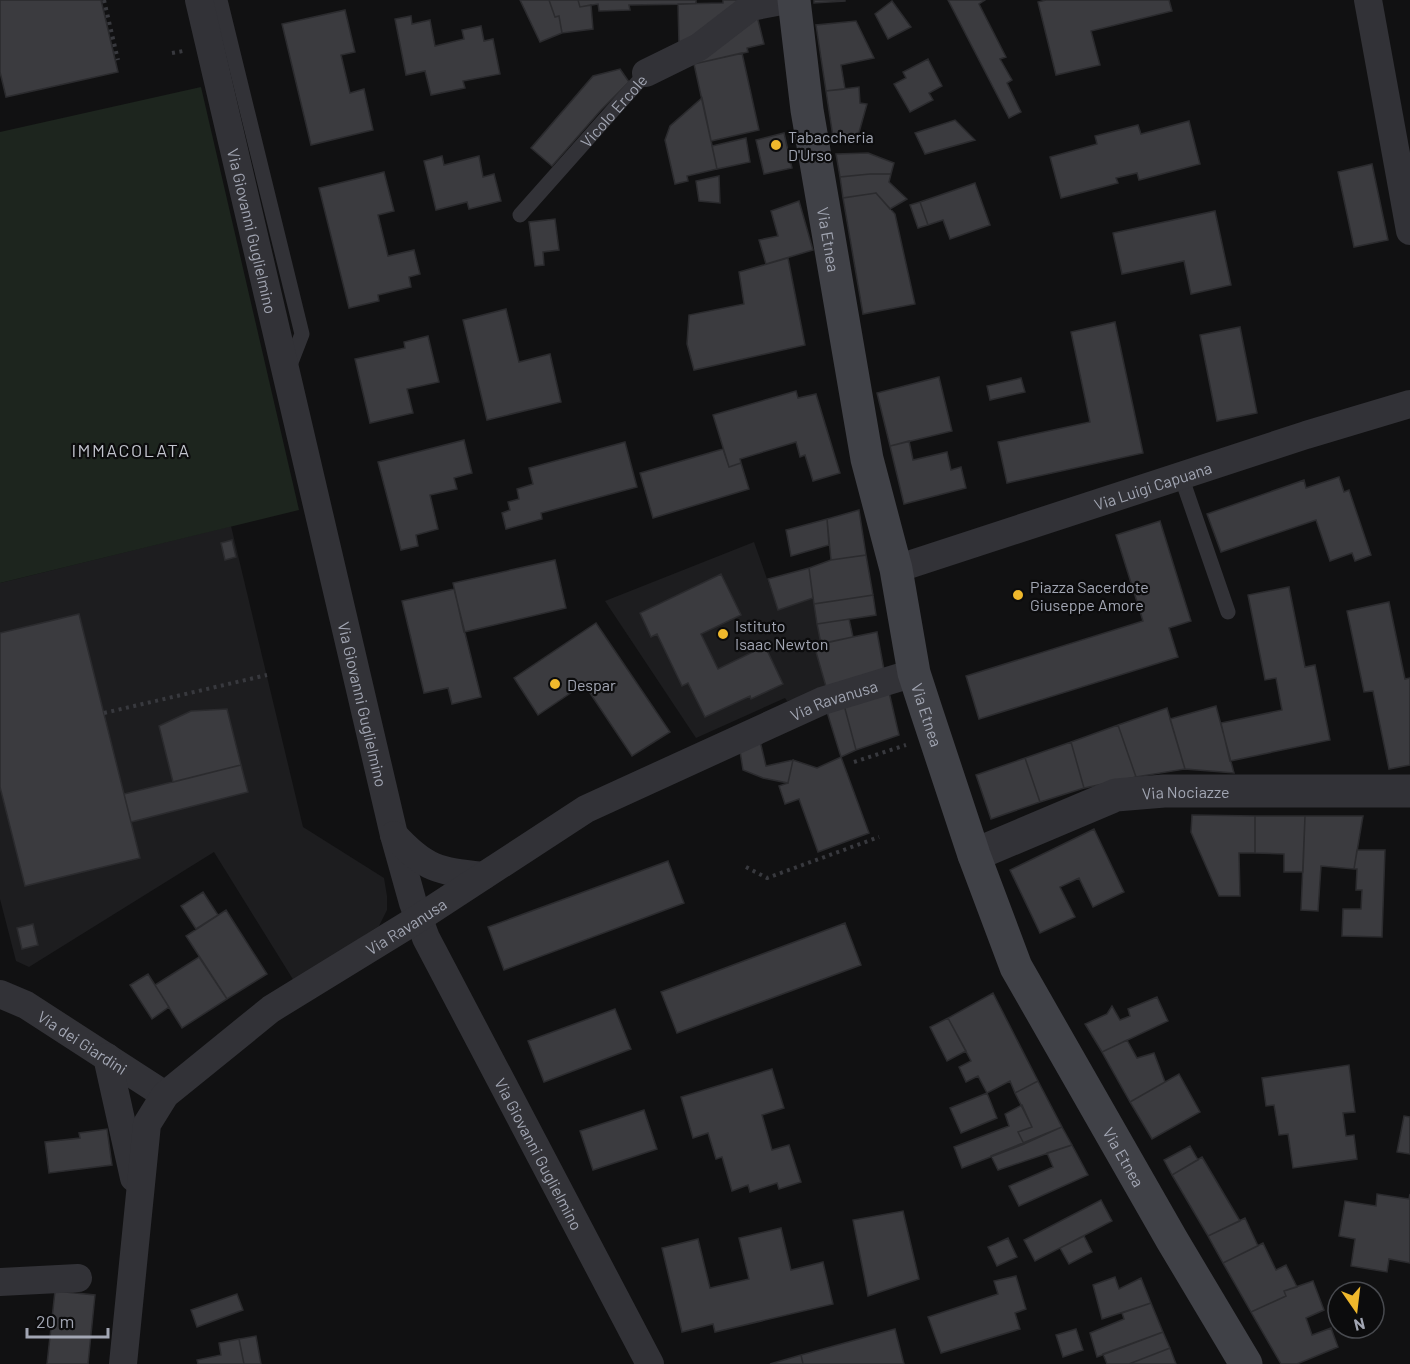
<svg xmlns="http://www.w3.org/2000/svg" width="1410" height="1364" viewBox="0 0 1410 1364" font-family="Barlow,sans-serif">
	<rect width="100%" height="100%" fill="#111112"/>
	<path fill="#1d1d1f" d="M231,526l72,301 81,51 3,18v14l-8,16 -85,55 -80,-129 -185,115 -13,-6 -16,-62v-316z
		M754,542l24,68 35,-12 8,46 -7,1 13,45 -40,11 -2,-3 -89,40 -91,-137z"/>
	<path fill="#1d251e" d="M201,87l98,423 -299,73v-451z"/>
	<path fill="#3b3b3f" stroke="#2b2b2e" stroke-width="1.5" d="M0,0h101l17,72 -112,25 -6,-25z
		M520,0h29l6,17 4,-1 3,17 -22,9z
		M549,0h29l2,7 11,-2 2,24 -31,4 -3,-17 -4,1z
		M578,0h118v4l-67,1 1,5 -31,1 -1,-7 -18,3z
		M723,0h23l-67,45 -1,-41 45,-1z
		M814,0h31v1l-31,2z
		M948,0h37l-6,4 27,53 -6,2 12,21 -5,3 14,29 -12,6z
		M1046,0h123l3,11 -81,20 9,34 -44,10 -18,-73z
		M892,1l19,26 -23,12 -13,-25z
		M345,10l10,42 -14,3 9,38 14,-4 9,41 -62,15 -29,-121z
		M411,16l1,8 18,-4 5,26 29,-7 -2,-9 19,-4 3,15 9,-2 7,35 -37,7 2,7 -34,7 -6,-24 -19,4 -11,-56z
		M757,16l7,28 -17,4 1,4 -54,12z
		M856,21l18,37 -33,7 4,24 -19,2 -10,-66z
		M742,53l17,77 -48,11 -17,-77z
		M928,59l14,27 -13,7 4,7 -23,12 -16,-28 12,-6 -3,-6z
		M620,69l9,13 -28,28 -49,56 -21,-18 62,-72z
		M859,87l1,16 7,1 -9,32 -25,1 -7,-46z
		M702,98l15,71 -30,7 1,5 -13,3 -10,-44 5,-14z
		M955,120l20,20 -50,14 -10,-21z
		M1189,121l11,43 -61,16 -2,-7 -21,5 2,5 -57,15 -11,-41 47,-13 -2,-8 43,-11 3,9z
		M784,133l8,35 -28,6 -8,-34z
		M746,138l4,24 -33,7 -5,-23z
		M868,153l26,10 -3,11h-21l-30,3 -4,-23z
		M442,156l2,9 35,-9 4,21 11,-3 7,27 -32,8 -2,-7 -31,8 -12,-49z
		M1372,164l16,76 -34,7 -16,-75z
		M384,172l10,39 -16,4 10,41 26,-6 6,24 -11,3 2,10 -33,8 1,6 -30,7 -30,-120z
		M870,174h21l-2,8 18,17 -17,10 -14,-16 -33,5 -3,-21z
		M719,176l1,27 -21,-2 -3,-20z
		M975,183l15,42 -40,14 -7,-19 -15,5 -8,-23z
		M876,193l19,21 20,90 -52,10 -20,-116z
		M799,201l14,49 -47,14 -7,-24 19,-4 -7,-25z
		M920,202l8,23 -10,3 -8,-23z
		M1215,211l16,74 -40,9 -7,-33 -62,13 -9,-41z
		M555,219l4,31 -16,2 1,13 -9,1 -6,-44z
		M788,258l17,87 -111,25 -7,-26 2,-29 55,-11 -5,-32z
		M506,309l13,53 31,-8 11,48 -74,18 -24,-100z
		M1115,322l28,131 -136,30 -9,-41 92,-20 -19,-90z
		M1240,327l17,86 -40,8 -17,-86z
		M428,336l11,46 -32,7 6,24 -43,10 -15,-64 50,-11 -1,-6z
		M939,377l13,54 -62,15 -13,-53z
		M1021,378l4,14 -35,8 -3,-14z
		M796,391l2,7 18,-4 24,79 -27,8 -8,-26 -5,2 -4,-15 -56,17 1,4 -12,4 -16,-52z
		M464,440l8,33 -18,5 3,11 -27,6 8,34 -22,6 2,11 -17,4 -23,-88z
		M909,441l4,19 34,-8 4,18 10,-3 5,21 -62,16 -14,-58z
		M625,442l12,45 -96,26 1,6 -36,10 -4,-16 8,-3 -2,-8 11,-3 -2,-10 16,-5 -4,-16z
		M723,449l6,18 12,-4 8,26 -96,29 -13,-45z
		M1339,477l5,15 5,-2 22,65 -16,6 -3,-8 -22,8 -14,-41 -95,32 -14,-38 97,-34 2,8z
		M859,510l7,45 -35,5 -4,-41z
		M827,519l2,26 -38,11 -5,-26z
		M1160,521l31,100 -22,7 9,29 -199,62 -13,-43 177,-55 -27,-86z
		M232,540l4,17 -11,3 -4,-17z
		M866,555l7,40 -59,9 -5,-36 22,-8z
		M555,560l11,48 -102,24 -11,-49z
		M809,568l4,30 -35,12 -10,-31z
		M721,574l20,41 -40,19 17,35 47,-23 18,38 -32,15 -1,-3 -45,21 -17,-34 -6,3 -25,-52 -6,3 -11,-24z
		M1289,587l16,80 10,-2 15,75 -100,21 -9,-38 61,-13 -6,-32 -11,2 -17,-85z
		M454,589l27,108 -29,7 -4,-16 -24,5 -22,-92z
		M873,595l3,20 -59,9 -3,-20z
		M1389,602l16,77 5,-1v87l-21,4 -16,-78 -9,1 -17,-81z
		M79,614l61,244 -115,28 -25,-99v-154z
		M849,619l4,18 -32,7 -4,-20z
		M596,623l74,109 -38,24 -48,-72 -46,31 -24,-37z
		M877,632l7,38 -57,20 -13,-45z
		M889,692l10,43 -43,15 -12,-45z
		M844,705l12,45 -15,7 -14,-45z
		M1216,706l18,67 -49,-4 -15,-50z
		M1167,708l18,61 -49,8 -18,-52z
		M227,709l14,56 -68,17 -14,-56 32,-15z
		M1118,725l18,52 -52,11 -13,-46z
		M760,741l6,25 27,-6 -5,23 -25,-5 -20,-8 -3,-19z
		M1071,742l13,46 -44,14 -15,-44z
		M841,757l28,76 -51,19 -19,-53 -14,5 -6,-18 9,-3 5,-23 24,8z
		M1025,758l15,44 -49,17 -15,-44z
		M241,765l7,27 -117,30 -7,-28z
		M1192,815l63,1v37h-16l1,43h-21l-28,-64z
		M1255,816h50l-2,56h-19v-18l-29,-1z
		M1305,816h58l-9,53 -33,-3 -3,45 -17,-1z
		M1094,829l30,63 -31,15 -14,-29 -19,9 15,30 -35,16 -30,-63z
		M1357,850h28l-3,87 -40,-1 1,-27h18l1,-19h-6l1,-21h-3z
		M668,861l16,42 -180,67 -16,-43z
		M203,892l15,23 -22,14 -15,-23z
		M226,910l41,64 -40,25 -41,-63z
		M845,923l16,42 -184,68 -16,-41z
		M33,924l5,21 -16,4 -5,-21z
		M199,957l28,42 -45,29 -27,-43z
		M148,974l21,33 -17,12 -22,-34z
		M993,993l45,88 -23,12 -5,-12 -23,12 -9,-17 -12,6 -7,-15 12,-6 -23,-43z
		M1157,997l11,24 -66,31 -17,-28 22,-10 5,-8 8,14 10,-4 -2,-7z
		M615,1009l16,40 -87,33 -16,-41z
		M948,1018l18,33 -19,10 -17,-34z
		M1127,1040l10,18 17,-5 11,29 -35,20 -28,-50z
		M1349,1065l6,47 -12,1 3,23 8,-1 3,24 -64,9 -5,-34 -9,1 -5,-30 -8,1 -4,-28z
		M772,1069l12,39 -22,7 10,35 17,-5 12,37 -22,7 -2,-6 -27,9 -2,-7 -16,6 -10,-34 -6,2 -8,-26 -15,5 -12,-41z
		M1179,1074l21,38 -48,27 -22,-37z
		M1038,1081l24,46 -38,17 -6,-12 14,-5 -17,-34z
		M987,1093l10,25 -36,15 -11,-25z
		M1022,1105l10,22 -14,5 6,12 -62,24 -8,-21 55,-21 -4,-12z
		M644,1110l13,39 -64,21 -13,-39z
		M1404,1116l6,1v37l-13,-2z
		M1062,1127l10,18 -74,25 -7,-14z
		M107,1129l5,36 -63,8 -4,-31 35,-4 -1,-5z
		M1072,1145l16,30 -69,31 -10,-20 44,-19 -6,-14z
		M1190,1146l8,14 -26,15 -8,-15z
		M1202,1157l38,64 -32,15 -36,-61z
		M1377,1194l32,5 1,-5v69l-21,-4 -2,13 -36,-6 4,-27 -16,-3 6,-35 31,5z
		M1101,1200l11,21 -77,40 -11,-21z
		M903,1211l16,68 -51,17 -15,-76z
		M1245,1218l13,28 -35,17 -15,-27z
		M781,1228l10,42 32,-8 10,42 -118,28 -2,-8 -31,8 -20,-84 36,-9 12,49 39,-9 -10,-41z
		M1084,1236l8,16 -23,12 -9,-16z
		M1008,1238l9,19 -20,9 -9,-19z
		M1263,1243l13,27 10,-5 11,22 -13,4 2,5 -35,16 -28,-49z
		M1016,1276l10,33 -11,4 5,16 -79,24 -13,-36 70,-23 -4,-13z
		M1115,1277l4,12 22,-11 10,25 -49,16 -9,-34z
		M1313,1281l11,29 -18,8 6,17 19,-7 7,19 -41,17h-16l-30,-52 35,-16 -2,-5z
		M55,1291l40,4 -7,69h-41z
		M237,1294l6,16 -46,17 -6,-17z
		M1151,1303l12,29 -66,25 -7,-24 34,-14 -2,-6z
		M895,1329l9,35h-101l-2,-9z
		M1076,1329l7,21 -20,7 -7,-22z
		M1163,1332l7,16 -41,16h-22l-4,-10z
		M256,1336l5,28h-17l-5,-25z
		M239,1339l5,25h-46l-1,-4 24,-5 -2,-12z
		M1170,1348l6,16h-47z
		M801,1355l2,9h-33z"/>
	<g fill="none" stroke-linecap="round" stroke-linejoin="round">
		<path stroke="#38393e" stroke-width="4" stroke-dasharray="3 4.5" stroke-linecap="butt" d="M104,0l14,60
			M172,53l11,-2
			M104,713l163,-38
			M854,762l52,-17
			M746,867l21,11 112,-41"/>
		<g stroke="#323237" stroke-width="15">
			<path d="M220,0l82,334 -14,36"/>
			<path id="s1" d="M520,215l126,-142"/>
			<path d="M1181,476l47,136"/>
		</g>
		<g stroke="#323237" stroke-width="28">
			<path id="s2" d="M199,0l195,835 19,68 13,35 224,426"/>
			<path d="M1368,0l42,231"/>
			<path d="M646,73l53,-26 52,-40 36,-7"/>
			<path id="s3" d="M896,569l410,-134 104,-31"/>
			<path d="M394,835c31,34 44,36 89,41"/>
			<path id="s4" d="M0,994l26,11 139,90"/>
			<path d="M107,1057l27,121"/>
			<path d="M0,1282l78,-4"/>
			<path id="s5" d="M123,1364l24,-240 18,-29 106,-86 148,-91 167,-109 236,-108 92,-28"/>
		</g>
		<path stroke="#323237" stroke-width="33" id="s6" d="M974,855l142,-60 48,-4h246"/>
		<path stroke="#404147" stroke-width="33" id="s7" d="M794,0l13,110 60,349 29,110 18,104 12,37 48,145 42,112 156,273 74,124"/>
	</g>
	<g fill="#efb82c" stroke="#0c0c0d" stroke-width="2">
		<circle cx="776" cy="145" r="6"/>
		<circle cx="1018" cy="595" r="6"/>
		<circle cx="723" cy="634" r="6"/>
		<circle cx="555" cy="684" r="6"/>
	</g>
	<g text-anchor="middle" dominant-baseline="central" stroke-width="4.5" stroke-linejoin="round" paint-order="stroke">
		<g font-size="16" fill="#a2a6b3" stroke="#0c0c0d">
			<text stroke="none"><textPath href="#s1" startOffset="140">Vicolo Ercole</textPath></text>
			<text stroke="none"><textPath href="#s2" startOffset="237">Via Giovanni Guglielmino</textPath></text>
			<text stroke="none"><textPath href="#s7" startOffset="242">Via Etnea</textPath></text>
			<text stroke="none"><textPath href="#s3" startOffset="270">Via Luigi Capuana</textPath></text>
			<text stroke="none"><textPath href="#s5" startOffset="1056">Via Ravanusa</textPath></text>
			<text stroke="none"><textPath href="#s2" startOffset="723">Via Giovanni Guglielmino</textPath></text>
			<text stroke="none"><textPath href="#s7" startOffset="728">Via Etnea</textPath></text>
			<text stroke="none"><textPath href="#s6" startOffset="224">Via Nociazze</textPath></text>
			<text stroke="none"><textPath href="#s5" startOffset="570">Via Ravanusa</textPath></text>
			<text stroke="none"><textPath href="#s4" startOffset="96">Via dei Giardini</textPath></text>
			<text stroke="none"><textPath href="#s2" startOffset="1209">Via Giovanni Guglielmino</textPath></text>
			<text stroke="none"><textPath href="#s7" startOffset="1214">Via Etnea</textPath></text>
		</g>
		<g font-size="16" fill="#a2a6b3" stroke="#0c0c0d" text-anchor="start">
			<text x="788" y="136">Tabaccheria<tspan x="788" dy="18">D'Urso</tspan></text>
			<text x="1030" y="586">Piazza Sacerdote<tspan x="1030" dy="18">Giuseppe Amore</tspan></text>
			<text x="735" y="625">Istituto<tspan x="735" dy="18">Isaac Newton</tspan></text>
			<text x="567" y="684">Despar</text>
		</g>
		<g font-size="18" letter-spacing="1.5" fill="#c3c5cf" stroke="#0c0c0d">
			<text x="131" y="450">IMMACOLATA</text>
		</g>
	</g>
	<g transform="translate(1356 1310) rotate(166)"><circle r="28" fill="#0c0c0d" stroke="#484a4f" stroke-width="1.5"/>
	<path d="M0-4.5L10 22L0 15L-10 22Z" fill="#efb82c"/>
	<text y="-9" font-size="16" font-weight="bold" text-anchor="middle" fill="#a2a6b3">N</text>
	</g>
	<path d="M27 1328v9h81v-9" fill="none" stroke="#a2a6b3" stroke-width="3"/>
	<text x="36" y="1328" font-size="18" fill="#a2a6b3" stroke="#0c0c0d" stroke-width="4.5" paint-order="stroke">20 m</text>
</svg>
